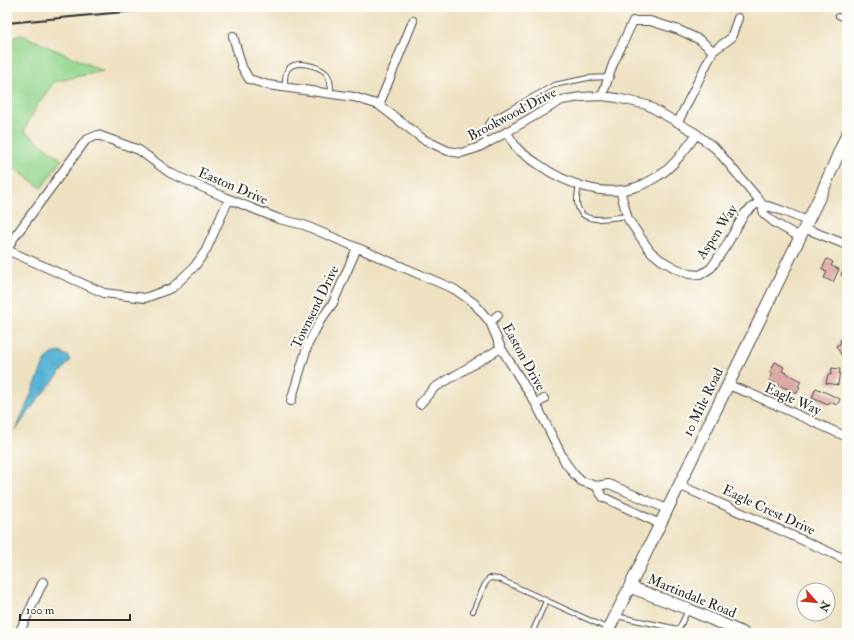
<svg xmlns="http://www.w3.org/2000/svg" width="854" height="640" viewBox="0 0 854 640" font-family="'IM FELL Double Pica',serif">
	<defs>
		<pattern id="water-ripples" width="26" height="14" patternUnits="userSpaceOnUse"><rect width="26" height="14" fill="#57b4d5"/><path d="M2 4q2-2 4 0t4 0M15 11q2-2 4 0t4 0" fill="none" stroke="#4893ad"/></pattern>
	</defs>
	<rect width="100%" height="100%" fill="#fdfcf7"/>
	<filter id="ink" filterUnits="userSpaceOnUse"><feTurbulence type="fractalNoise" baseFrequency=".025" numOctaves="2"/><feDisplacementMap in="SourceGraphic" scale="8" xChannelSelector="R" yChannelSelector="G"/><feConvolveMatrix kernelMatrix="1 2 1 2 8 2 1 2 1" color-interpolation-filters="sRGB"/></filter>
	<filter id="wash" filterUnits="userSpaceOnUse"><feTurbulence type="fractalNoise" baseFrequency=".012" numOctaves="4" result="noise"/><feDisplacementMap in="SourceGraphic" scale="16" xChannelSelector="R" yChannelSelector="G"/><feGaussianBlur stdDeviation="0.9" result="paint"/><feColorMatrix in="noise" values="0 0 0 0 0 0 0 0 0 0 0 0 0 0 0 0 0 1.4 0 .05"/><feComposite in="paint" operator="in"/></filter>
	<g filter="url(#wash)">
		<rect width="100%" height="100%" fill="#eee1c1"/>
		<path fill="#93d58d" stroke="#5f805c" d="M22,35l81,36 -49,11 -18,25 -12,24 38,29 -21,28 -34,-25v-126z"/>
		<path fill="url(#water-ripples)" stroke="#417080" d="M60,352l8,4 2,5 -32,38 -22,31 28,-67 7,-9z"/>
		<g id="blocks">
			<path fill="#dba4a2" d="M827,259l6,3 -2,4 8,3 -6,13 -9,-4 3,-6 -5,-3z
				M847,261v17l-6,-3z
				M847,336v17l-5,3 -6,-10 5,-3 -1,-3z
				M775,362l9,5 -2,4 19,10 -3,5 2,1 -3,6 -28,-12 4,-7 -3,-1z
				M832,368l8,1 -2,16 -12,-2 2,-9 3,1z
				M816,388l24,11 -3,6 -7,-3 -2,3 -16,-7z"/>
		</g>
	</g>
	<g filter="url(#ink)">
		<use href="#blocks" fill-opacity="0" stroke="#484642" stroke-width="1"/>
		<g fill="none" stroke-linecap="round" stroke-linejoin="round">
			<g stroke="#484642" stroke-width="6">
				<path id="lane" d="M838,16l9,4
					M285,87c0,-5 -1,-13 3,-18 8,-10 30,-3 38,4 5,5 5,14 5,21
					M485,144v-16l6,-8 63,-35 34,-7 20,-1
					M579,185c-1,5 -2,11 -2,16 1,26 33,17 50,15
					M473,611l11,-25 5,-8 10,1 110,50
					M616,616l62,13
					M532,633l14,-32
					M677,633l11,-23"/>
			</g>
			<g stroke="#484642" stroke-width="10">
				<path id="street" d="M233,36l9,31 7,12 19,6 86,12 25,8 44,34 25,12 13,2 16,-5 14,-7 71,-41 19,-3 21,-1 15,2 30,7 47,27 22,17 44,52 2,4 2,9 11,9 25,14
					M713,51l18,-13 7,-20
					M602,96l11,-32 20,-43h17l29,9 21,10 13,11 -35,71
					M379,105l34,-84
					M506,132c4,5 7,10 10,15 6,7 15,12 22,17 26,19 65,34 98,23 8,-2 17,-8 24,-12 15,-10 26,-27 37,-41
					M620,190l8,29 22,32 11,9 14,8 14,6 11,1 11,-7 15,-22 19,-33 15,-12
					M762,205c16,2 31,11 46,16
					M804,228l43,17
					M7,250l6,-11 73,-99 12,-5 41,15 31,23 59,26 50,20 25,6 150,64 20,14 16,19 11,26 35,56 29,58 9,12 7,7 15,5 13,-2 58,25
					M7,250l97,43 41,5 27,-10 23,-22 11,-16 23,-51
					M490,322l8,-7
					M728,385l21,8 98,44
					M291,401l17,-57 12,-23 13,-18 24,-55
					M420,404l14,-16 67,-40
					M536,404l8,-5
					M679,485l168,75
					M596,486l7,11 57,27
					M19,633l24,-51"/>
			</g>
			<g stroke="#484642" stroke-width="13">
				<path id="secondary" d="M630,587l58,22 55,24
					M607,633l215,-441 25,-58"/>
			</g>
			<use href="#lane" stroke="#fff" stroke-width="4"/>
			<use href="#street" stroke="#fff" stroke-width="8"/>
			<use href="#secondary" stroke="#fff" stroke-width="11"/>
			<path stroke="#2b2b2b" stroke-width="2" d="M7,23l170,-16"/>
		</g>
	</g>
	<g text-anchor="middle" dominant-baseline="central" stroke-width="4" stroke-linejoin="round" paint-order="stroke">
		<g font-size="14" fill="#2b2b2b" stroke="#fdfcf7">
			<text transform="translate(512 114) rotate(-28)">Brookwood Drive</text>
			<text transform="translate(233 186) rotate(23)">Easton Drive</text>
			<text transform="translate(717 232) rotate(-56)">Aspen Way</text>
			<text transform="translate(315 307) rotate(-64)">Townsend Drive</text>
			<text transform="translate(524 357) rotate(61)">Easton Drive</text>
			<text transform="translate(793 399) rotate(24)">Eagle Way</text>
			<text transform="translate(703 402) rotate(-64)">10 Mile Road</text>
			<text transform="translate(769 510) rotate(25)">Eagle Crest Drive</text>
			<text transform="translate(692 596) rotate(22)">Martindale Road</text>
		</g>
	</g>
	<rect width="854" height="640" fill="none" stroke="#fdfcf7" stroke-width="24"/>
	<g transform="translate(816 602) rotate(117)"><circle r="19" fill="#fdfcf7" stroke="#a9a8a5"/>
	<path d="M0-3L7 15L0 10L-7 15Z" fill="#c8321e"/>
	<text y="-6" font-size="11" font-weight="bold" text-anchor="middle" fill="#2b2b2b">N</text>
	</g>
	<path d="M20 614v6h110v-6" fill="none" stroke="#2b2b2b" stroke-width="2"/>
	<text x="26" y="614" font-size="12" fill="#2b2b2b" stroke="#fdfcf7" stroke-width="3" paint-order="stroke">100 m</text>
</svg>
